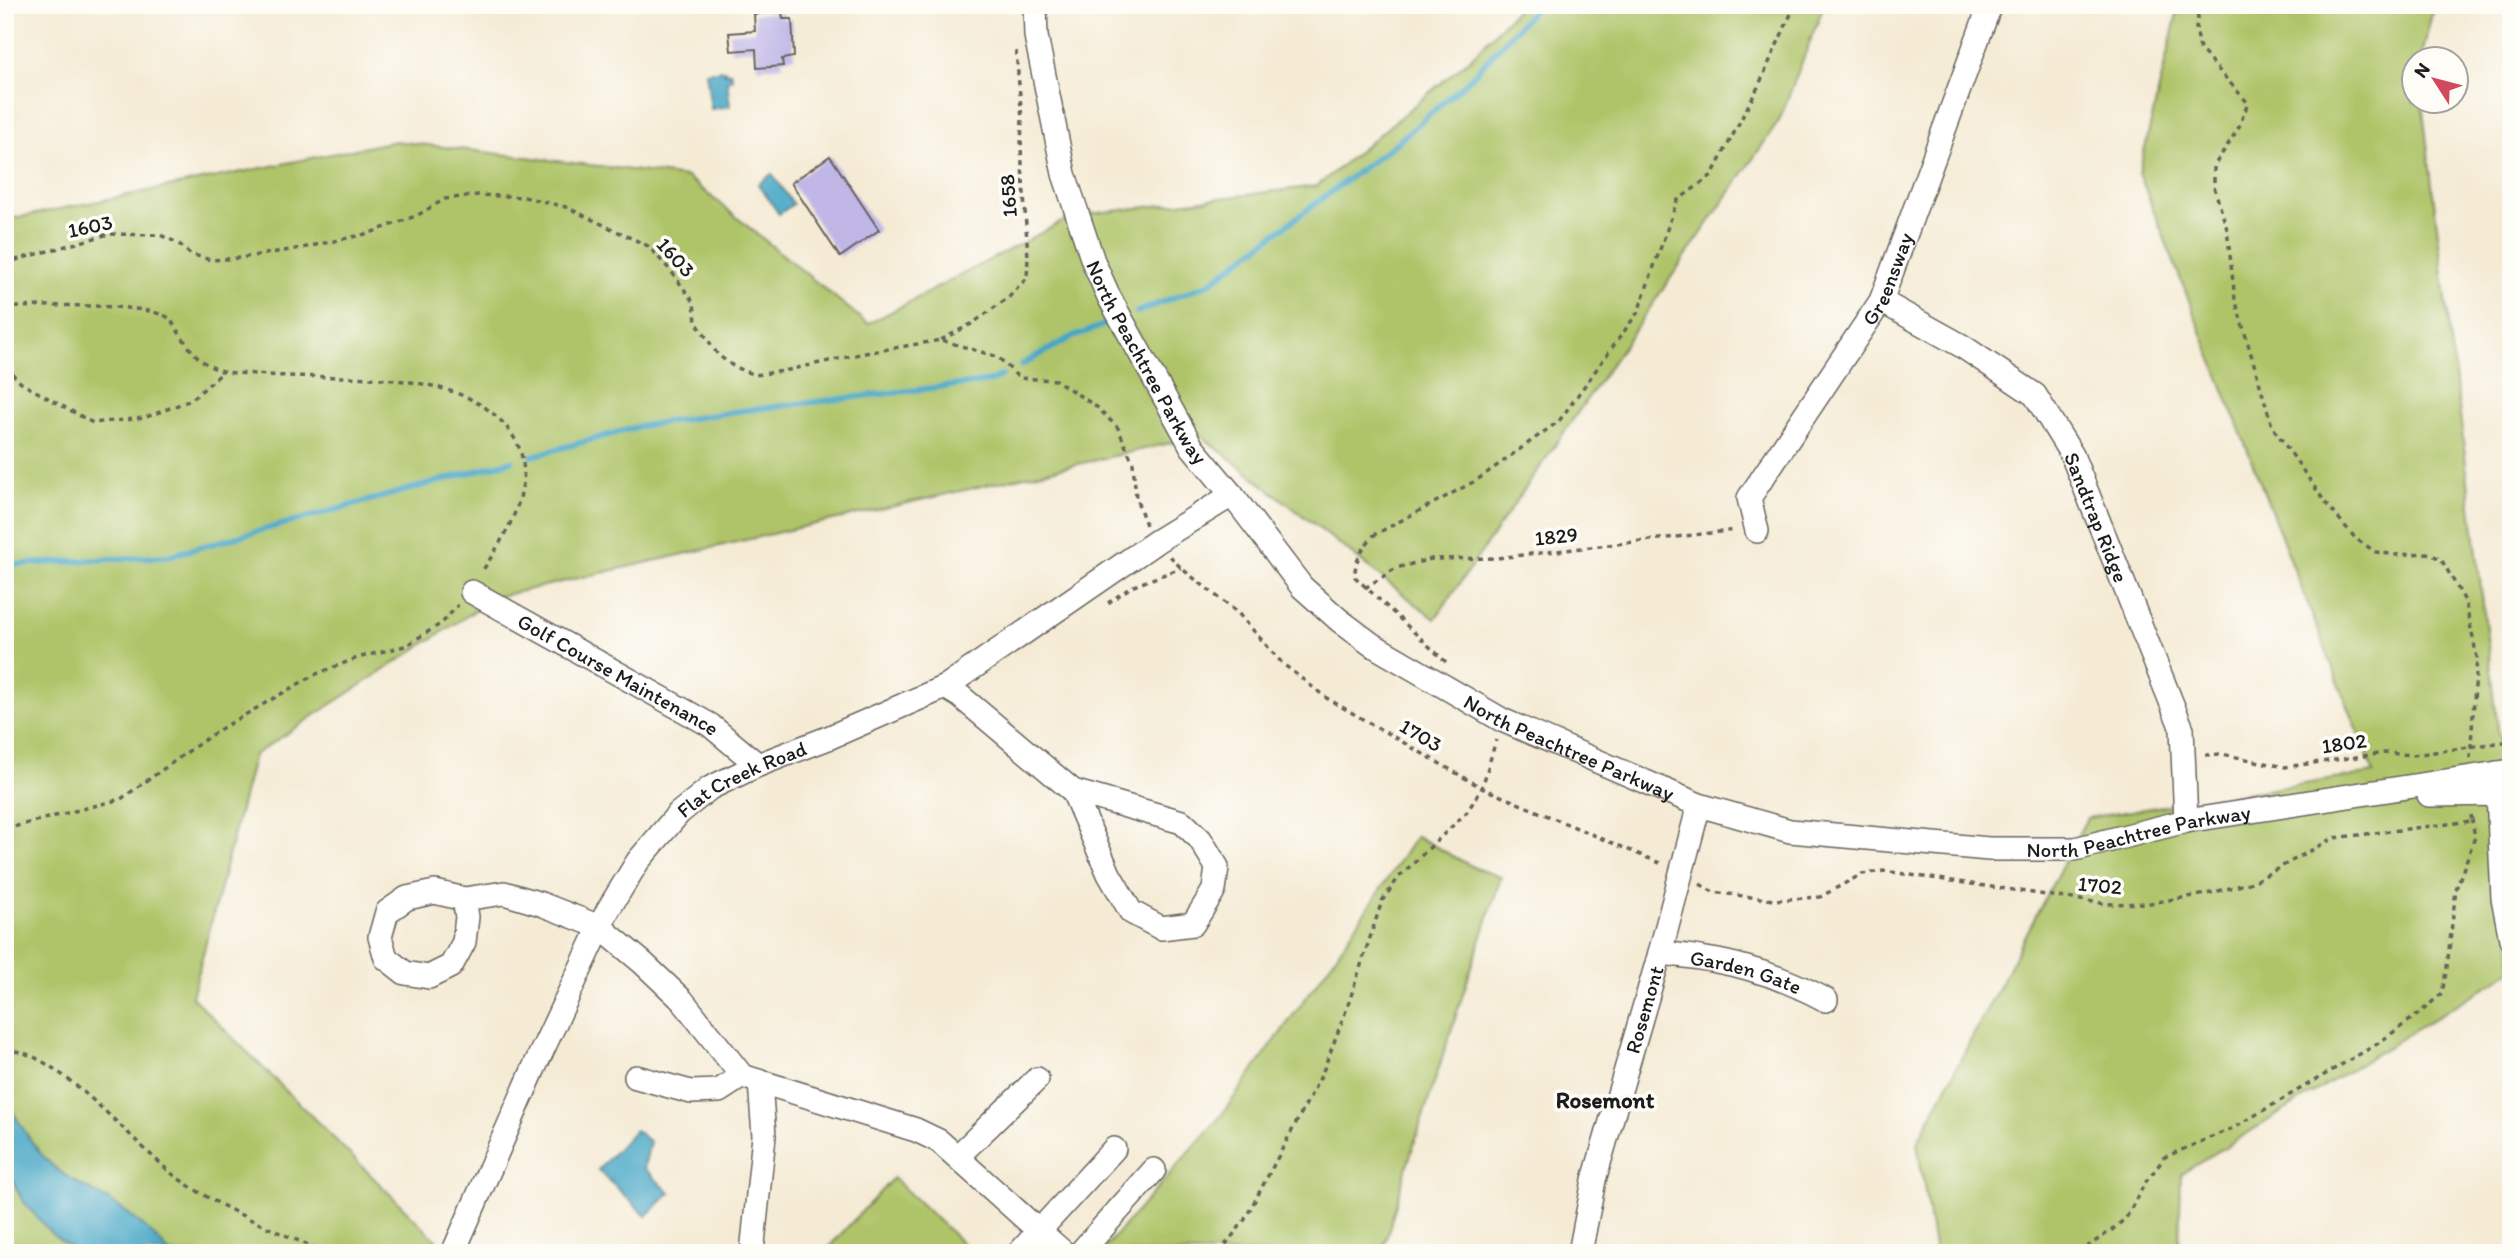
<svg xmlns="http://www.w3.org/2000/svg" width="2516" height="1258" viewBox="0 0 2516 1258" font-family="Itim,sans-serif">
	<rect width="100%" height="100%" fill="#fdfcf7"/>
	<filter id="ink" filterUnits="userSpaceOnUse"><feTurbulence type="fractalNoise" baseFrequency=".0143" numOctaves="2"/><feDisplacementMap in="SourceGraphic" scale="14" xChannelSelector="R" yChannelSelector="G"/><feConvolveMatrix kernelMatrix="1 2 1 2 8 2 1 2 1" color-interpolation-filters="sRGB"/></filter>
	<filter id="wash" filterUnits="userSpaceOnUse"><feTurbulence type="fractalNoise" baseFrequency=".00686" numOctaves="4" result="noise"/><feDisplacementMap in="SourceGraphic" scale="28" xChannelSelector="R" yChannelSelector="G"/><feGaussianBlur stdDeviation="1.57" result="paint"/><feColorMatrix in="noise" values="0 0 0 0 0 0 0 0 0 0 0 0 0 0 0 0 0 1.4 0 .05"/><feComposite in="paint" operator="in"/></filter>
	<g filter="url(#wash)">
		<rect width="100%" height="100%" fill="#f5ebd5"/>
		<path fill="#afc469" stroke="#667042" stroke-width="2" d="M1521,5h303l-45,116 -344,498 -234,-183 -705,161 -242,158 -62,242 257,256h-444v-1033l390,-79 292,36 181,147 205,-108 244,-30 153,-127z
			M2179,5h255l-13,54 -7,1v42h8l89,733v136l-330,203 -2,79h-244l-18,-110 170,-325 287,-45 -235,-600z
			M1416,836l59,32 26,9 -94,289 -25,87h-282l120,-136 113,-157z
			M893,1178l79,74 -1,1h-140l-4,-4z"/>
		<path fill="#45a6c5" stroke="#306170" stroke-width="2" d="M725,70v3l6,-1 1,7 -5,1 3,26 -19,3 -5,-37z
			M772,174l21,30 -14,10 -21,-30z
			M5,1099c15,24 27,48 48,67 18,16 39,24 60,37 21,13 40,31 57,50h-92l-27,-20 -29,-33 -17,-35z
			M635,1130l15,12 -6,26 26,25 -24,23 -48,-46z"/>
		<g fill="none" stroke-linecap="round" stroke-linejoin="round">
			<path stroke="#45a6c5" stroke-width="6" d="M1137,312l71,-28 191,-143 70,-61 69,-75
				M1021,365l49,-27 34,-13
				M532,456l109,-30 98,-15 252,-30 11,-6
				M5,565l163,-9 344,-95"/>
		</g>
		<g id="blocks">
			<path fill="#c0b7e7" d="M782,12l1,7h9l2,38 -12,2 1,7 -26,2 -1,-19 -25,2 -2,-18 26,-2 -1,-17z
				M830,156l49,74 -39,27 -49,-74z"/>
		</g>
	</g>
	<g filter="url(#ink)">
		<use href="#blocks" fill-opacity="0" stroke="#68645d" stroke-width="2"/>
		<g fill="none" stroke-linecap="round" stroke-linejoin="round">
			<g stroke="#68645d" stroke-width="26">
				<g id="minor">
					<path id="s1" d="M1035,5l1,31 28,138 29,87 16,36 83,150 40,48 70,92 37,33 32,24 131,76 197,85 91,26 199,18h86l111,-28 325,-50"/>
					<path id="s2" d="M1881,301l81,45 73,49 37,60 110,274 4,92"/>
					<path id="s3" d="M1757,531l-8,-33 132,-197 109,-296"/>
					<path id="s4" d="M472,592l238,133 48,40"/>
					<path d="M945,687l15,9 113,95"/>
					<path d="M2497,773l6,125 8,41"/>
					<path d="M1073,791l109,31 18,17 17,28 -3,23 -21,34 -32,4 -30,-16 -22,-38z"/>
					<path d="M2429,795l82,-1"/>
					<path d="M464,899l3,18 -3,25 -13,24 -22,11 -24,-4 -19,-15 -6,-21 7,-25 20,-14 28,-6 29,7 40,-6 37,11 59,23 43,36 39,37 60,76 174,54 23,11 100,90 -20,22"/>
					<path id="s5" d="M1660,953c62,6 110,17 166,47"/>
					<path d="M636,1077l55,15 28,-1 23,-15"/>
					<path d="M958,1156l79,-77"/>
					<path id="s6" d="M453,1253l81,-185 74,-158 30,-49 41,-48 31,-25 48,-23 70,-27 117,-51 212,-146 75,-46"/>
					<path d="M752,1253l12,-117 -4,-54"/>
					<path d="M1064,1253l-25,-22 75,-82"/>
					<path d="M1080,1253l74,-83"/>
					<path id="s7" d="M1580,1253l14,-73 66,-227 39,-148"/>
				</g>
			</g>
			<path stroke="#68645d" stroke-width="3.5" stroke-dasharray="5 5" stroke-linecap="butt" d="M2200,5l-4,23 4,21 48,54 -10,26 -24,37v21l13,42 8,70 37,127 53,76 31,37 20,13 20,3 31,-2 14,6 24,42 12,56 -7,102
				M5,222l8,39
				M5,263l104,-29 51,1 18,8 12,11 21,6 29,-2 62,-10 68,-15 48,-18 27,-16 33,-4 46,2 42,10 82,39 23,25 23,32 2,19 22,33 15,11 22,9 29,-4 81,-18 76,-13 57,17 21,21 37,2 42,28 20,20 15,35 3,35 10,27
				M5,308c31,-3 140,-6 164,10 3,3 6,9 9,13 11,17 21,32 41,39 11,4 26,3 37,4 76,8 206,-12 255,59 32,45 -4,100 -30,140
				M941,340l32,-17 36,-26 18,-19 1,-21 -7,-109 1,-29 -6,-68
				M5,366l16,17 72,40 51,-5 47,-18 32,-28
				M1170,556l11,12 57,45 45,51 45,35 154,89 180,76
				M1365,588l31,-20 35,-9 66,-1 239,-28
				M1108,603l23,-16 50,-19
				M1446,662l-91,-85c-1,-17 8,-29 19,-42l103,-55 82,-59 79,-109 39,-111 35,-26 46,-88 37,-82
				M2205,755l17,-1 63,13 100,-14 28,2 98,-14
				M5,829l116,-30 96,-68 97,-56 43,-17 48,-12 37,-23 16,-18
				M1700,884l13,8 61,8 46,-3 42,-23 22,-3 223,33 43,-1 57,-9 46,-12 81,-44 138,-17 -1,-6
				M5,1052c43,-12 139,103 174,127 46,32 97,52 148,74
				M1219,1253l25,-32 78,-147 25,-66 35,-107 17,-24 68,-65 15,-24 14,-48
				M2078,1253l34,-23 14,-12 19,-35 20,-26 70,-30 142,-83 43,-31 22,-20 5,-26 9,-78 19,-52 -3,-16h2"/>
			<use href="#minor" stroke="#fff" stroke-width="23"/>
		</g>
	</g>
	<g text-anchor="middle" dominant-baseline="central" stroke-width="7" stroke-linejoin="round" paint-order="stroke">
		<g font-size="21" fill="#1c1c1c" stroke="#fdfcf7">
			<text transform="translate(1008 196) rotate(-94)">1658</text>
			<text transform="translate(90 226) rotate(-12)">1603</text>
			<text transform="translate(676 257) rotate(48)">1603</text>
			<text stroke="none"><textPath href="#s3" startOffset="294">Greensway</textPath></text>
			<text stroke="none"><textPath href="#s1" startOffset="378">North Peachtree Parkway</textPath></text>
			<text stroke="none"><textPath href="#s2" startOffset="318">Sandtrap Ridge</textPath></text>
			<text transform="translate(1556 536) rotate(-6)">1829</text>
			<text stroke="none"><textPath href="#s4" startOffset="168">Golf Course Maintenance</textPath></text>
			<text transform="translate(1421 735) rotate(30)">1703</text>
			<text transform="translate(2344 743) rotate(-8)">1802</text>
			<text stroke="none"><textPath href="#s1" startOffset="966">North Peachtree Parkway</textPath></text>
			<text stroke="none"><textPath href="#s6" startOffset="569">Flat Creek Road</textPath></text>
			<text stroke="none"><textPath href="#s1" startOffset="1554">North Peachtree Parkway</textPath></text>
			<text transform="translate(2100 885) rotate(5)">1702</text>
			<text stroke="none"><textPath href="#s5" startOffset="88">Garden Gate</textPath></text>
			<text stroke="none"><textPath href="#s7" startOffset="252">Rosemont</textPath></text>
		</g>
		<g font-size="23" font-weight="bold" fill="#1c1c1c" stroke="#fdfcf7">
			<text x="1605" y="1100">Rosemont</text>
		</g>
	</g>
	<rect width="2516" height="1258" fill="none" stroke="#fdfcf7" stroke-width="28"/>
	<g transform="translate(2435 80) rotate(306)"><circle r="33" fill="#fdfcf7" stroke="#a3a29f" stroke-width="2"/>
	<path d="M0-5L12 26L0 18L-12 26Z" fill="#d1495b"/>
	<text y="-10" font-size="19" font-weight="bold" text-anchor="middle" fill="#1c1c1c">N</text>
	</g>
</svg>
